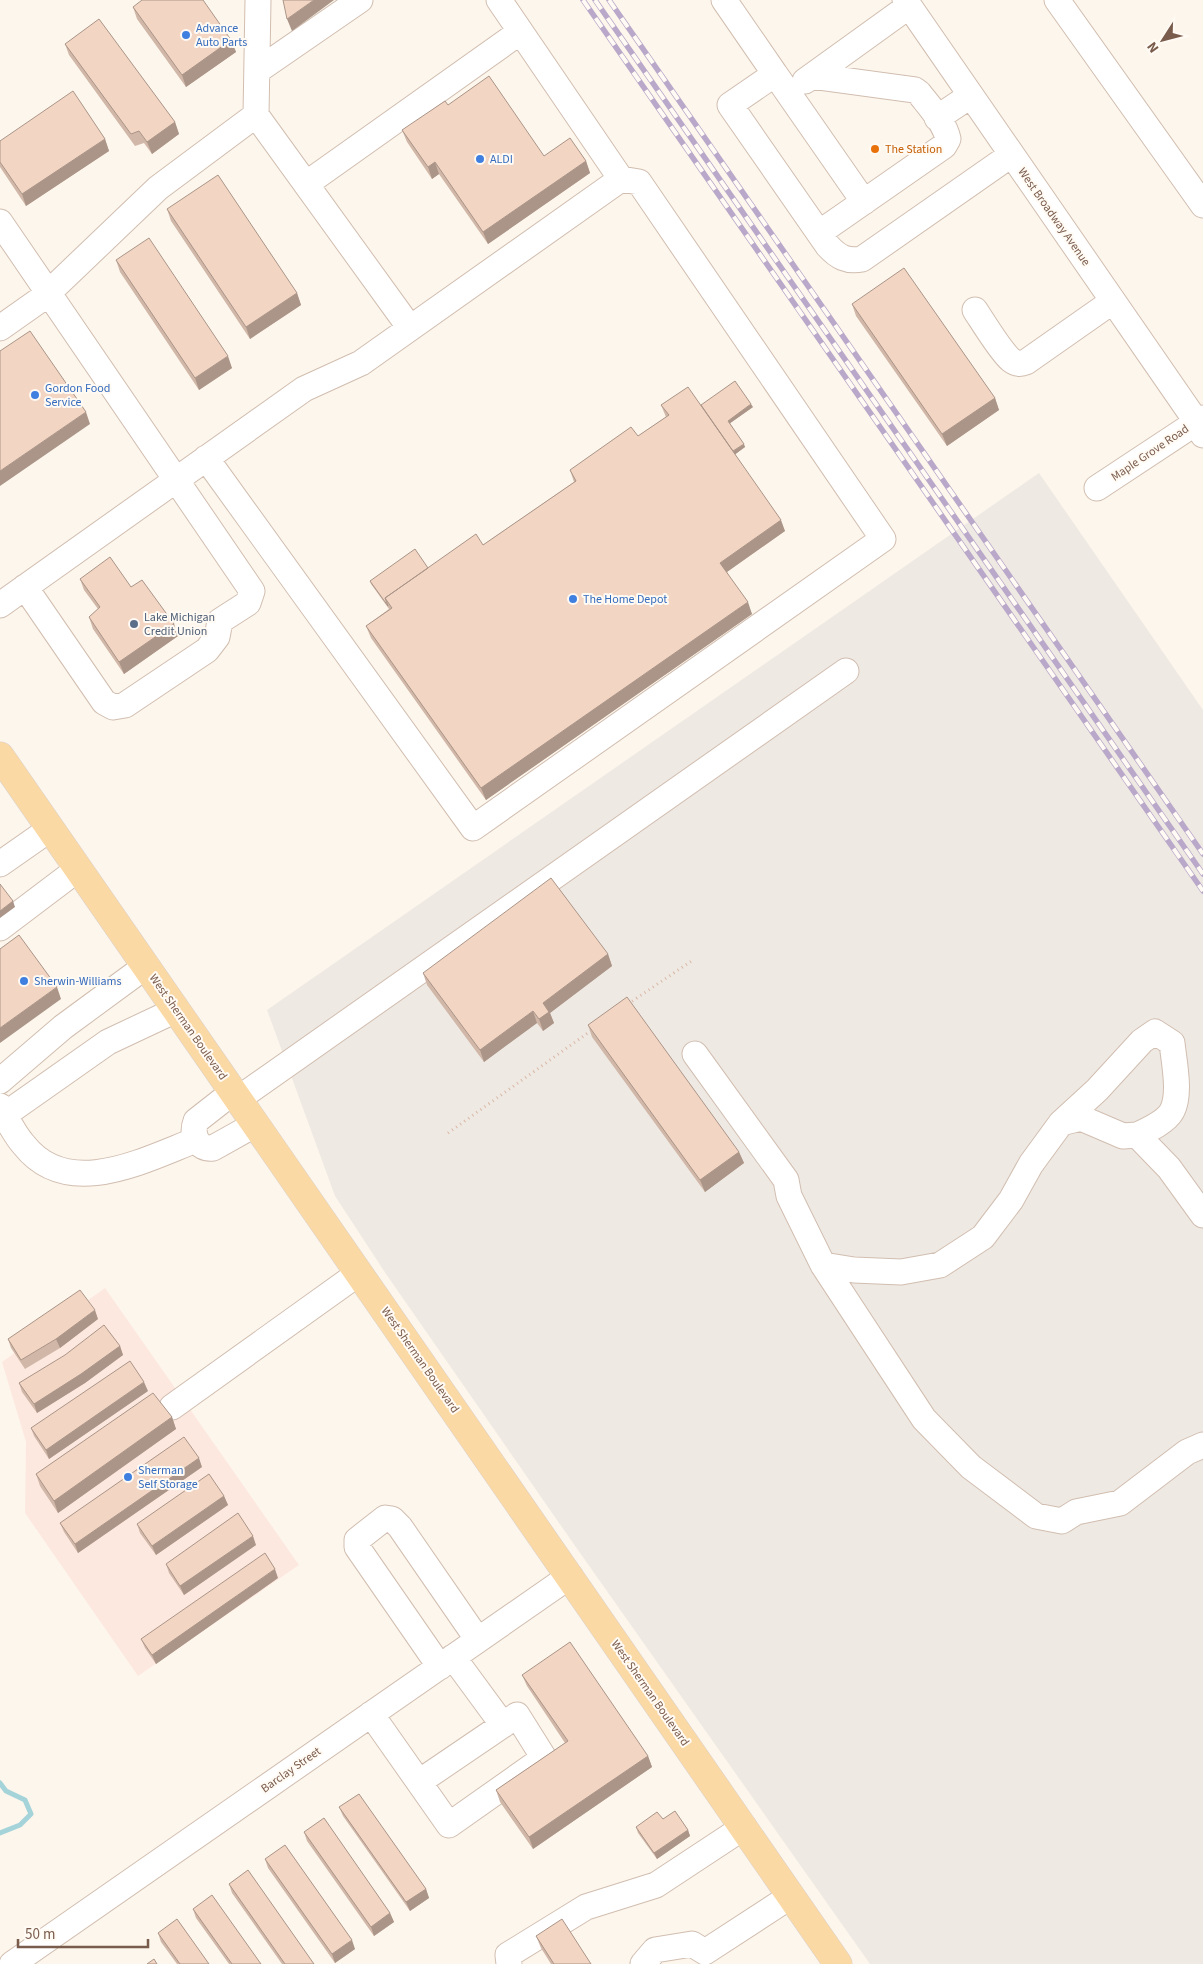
<svg xmlns="http://www.w3.org/2000/svg" width="1203" height="1964" viewBox="0 0 1203 1964" font-family="'Source Sans 3',sans-serif">
	<rect width="100%" height="100%" fill="#fdf6ec"/>
	<path fill="#fde8e0" d="M105,1288l194,277 -161,111 -113,-163 1,-71 -24,-80z"/>
	<path fill="#efe9e4" d="M1039,473l164,237v1254h-333l-297,-421 -187,-269 -51,-78 -68,-186z"/>
	<g fill="none" stroke-linecap="round" stroke-linejoin="round">
		<path stroke="#a5d3da" stroke-width="5" d="M0,1783l6,8 19,9 6,14 -11,11 -20,8"/>
		<g stroke="#d1beb0" stroke-width="27">
			<path id="minor" d="M258,0l-2,115 154,213
				M724,0l51,74 -45,31 98,141c10,11 19,16 34,13l149,-104
				M905,0l291,421 7,14
				M1057,0l146,205
				M257,71l103,-71
				M775,74l89,128
				M812,76l103,14 4,3c10,13 26,30 29,46l-4,7 -125,87
				M805,81l104,-75
				M937,118l33,-22
				M306,184l214,-152
				M0,222l252,369 -4,12 -28,18 -3,16 -10,13 -82,55 -12,2 -9,-5 -79,-115
				M975,310c8,12 26,42 36,50 5,4 10,4 15,2l87,-61
				M0,328l44,-31 114,-109 98,-73
				M206,458l267,370 410,-289 -244,-357 -18,-3
				M1097,488l106,-70
				M0,605l304,-216 57,-26 260,-184 -122,-179
				M0,864l50,-35
				M0,928l78,-59
				M695,1054l91,126 3,16 34,69 101,154 47,48 65,49 26,5 14,-9 44,-9 67,-51 16,-7
				M0,1081l63,-54 83,-61
				M233,1092l-37,29c-5,13 1,29 17,27l43,-24
				M238,1099l608,-428
				M0,1106c7,13 14,28 24,39 44,56 120,15 172,-5
				M0,1118l108,-76 68,-32
				M1061,1123l36,-33 45,-49 13,-9 17,11c2,19 9,51 0,68 -6,11 -24,19 -35,24
				M823,1265l31,5 47,2 39,-7 43,-28 28,-37 20,-36 30,-41 20,-5 42,18 14,-1 32,33 34,47
				M172,1407l187,-134
				M440,1667l-83,-120v-7l28,-22 7,1 8,8 78,113
				M371,1714l78,111 95,-67 -27,-43 -14,10 -50,-68
				M419,1782l84,-57
				M12,1964l558,-388
				M509,1964l-1,-9 78,-48 70,-22 88,-58
				M643,1964l12,-14 37,-6 13,8 86,-56"/>
		</g>
		<g stroke="#dad1cd" stroke-width="29">
			<path id="major" d="M0,756l838,1208"/>
		</g>
		<path stroke="#d9b8a5" stroke-width="3" stroke-dasharray="1 4" stroke-linecap="butt" d="M628,1004l65,-44
			M448,1133l144,-103"/>
		<use href="#minor" stroke="#fff" stroke-width="25"/>
		<use href="#major" stroke="#fbd9a5" stroke-width="28"/>
		<g stroke="#b9a8c9" stroke-width="5.5">
			<path id="rail" d="M583,0l620,891
				M595,0l608,874
				M609,0l594,854"/>
		</g>
		<use href="#rail" stroke="#fffaf3" stroke-width="4" stroke-dasharray="11" stroke-linecap="butt"/>
	</g>
	<path fill="#d1b7a8" d="M133,7l98,33 5,12 -50,35 -49,-68z
		M65,44l110,78 4,12 -27,20 -8,-11 -9,3 -66,-91z
		M448,105l96,51 42,5 4,12 -102,71 -49,-70 -7,5 -25,-37 -5,-12z
		M105,139l4,12 -83,55 -26,-39v-26z
		M167,209l130,84 4,12 -51,34 -79,-118z
		M116,260l116,108 -33,22 -79,-118z
		M852,304l143,94 4,12 -52,36 -91,-130z
		M661,405h40l52,2 -23,16 15,24 -10,7 50,77 -58,41 25,42 -266,186 -115,-162 -5,-12 23,-17 -18,-25 -1,-3 58,-13 55,-23 91,-63 -4,-12 68,-34 28,-19z
		M80,579l51,8 43,37 4,12 -54,38 -31,-45 -4,-12 9,-8 -14,-19z
		M608,954l4,12 -62,47 4,10 -11,8 -6,-8 -53,39 -57,-77 -4,-12z
		M588,1025l151,127 5,11 -39,29 -113,-155z
		M98,1319l-38,29 -35,21 -14,-21 -3,-9z
		M120,1346l3,9 -38,28 -48,30 -15,-21 -3,-9z
		M148,1391l-99,68 -15,-23 -3,-8z
		M172,1417l4,12 -118,84 -18,-27 -4,-12z
		M202,1467l-124,86 -14,-21 -4,-9z
		M224,1496l4,9 -72,50 -16,-22 -3,-9z
		M256,1545l-72,50 -15,-22 -3,-9z
		M278,1578l-122,86 -11,-16 -4,-9z
		M522,1675l126,81 4,11 -119,82 -33,-47 -4,-12 69,-47 -38,-57z
		M339,1807l87,82 3,9 -19,13 -67,-95z
		M663,1819l25,11 2,6 -33,23 -19,-26 -2,-6z
		M304,1832l86,81 4,9 -20,14 -67,-95z
		M265,1859l90,90 -20,14 -67,-95z
		M229,1884l85,80h-32l-50,-71z
		M193,1909l68,55h-32l-33,-46z
		M158,1933l51,31h-32l-16,-22z
		M536,1936l55,28h-40l-10,-16z"/>
	<path fill="#aa9588" d="M314,0h20l-42,31 -5,-12z
		M231,40l5,12 -50,35 -4,-12z
		M175,122l4,12 -27,20 -5,-12z
		M105,139l4,12 -83,55 -4,-12z
		M586,161l4,12 -102,71 -5,-12z
		M435,162l4,12 -7,5 -4,-12z
		M297,293l4,12 -51,34 -4,-12z
		M228,356l4,12 -33,22 -4,-12z
		M995,398l4,12 -52,36 -5,-12z
		M751,404l2,3 -24,17 -1,-3z
		M86,412l4,12 -90,62v-15z
		M744,444l1,3 -12,9 -2,-3z
		M781,520l4,11 -61,43 -4,-11z
		M748,602l4,12 -266,186 -5,-12z
		M174,624l4,12 -54,38 -5,-12z
		M13,901l2,6 -15,11v-7z
		M608,954l4,12 -62,47 4,10 -11,8 -4,-12 4,-16z
		M57,987l4,12 -61,44v-15z
		M533,1011l4,12 -53,39 -4,-12z
		M739,1152l5,11 -39,29 -5,-12z
		M95,1310l3,9 -38,29 -4,-9z
		M120,1346l3,9 -38,28 -48,30 -3,-9z
		M144,1382l4,9 -99,68 -3,-9z
		M172,1417l4,12 -118,84 -4,-12z
		M199,1458l3,9 -124,86 -3,-9z
		M224,1496l4,9 -72,50 -4,-9z
		M253,1536l3,9 -72,50 -4,-9z
		M275,1569l3,9 -122,86 -4,-9z
		M648,1756l4,11 -119,82 -4,-12z
		M688,1830l2,6 -33,23 -3,-6z
		M426,1889l3,9 -19,13 -4,-9z
		M390,1913l4,9 -20,14 -3,-9z
		M352,1940l3,9 -20,14 -3,-9z"/>
	<path fill="#f3d5c3" stroke="#aa9588" d="M142,0h61l28,40 -49,35 -49,-68z
		M283,0h31l-27,19z
		M99,19l76,103 -28,20 -8,-11 -8,3 -66,-90z
		M489,76l55,80 26,-18 16,23 -103,71 -48,-70 -7,5 -26,-37 43,-29 3,4z
		M73,91l32,48 -83,55 -22,-32v-21z
		M218,175l79,118 -51,34 -79,-118z
		M149,238l79,118 -33,22 -79,-118z
		M904,268l91,130 -53,36 -90,-130z
		M30,331l56,81 -86,59v-120z
		M735,381l16,23 -23,17 16,23 -11,7 -32,-46z
		M688,387l93,133 -61,43 28,39 -267,186 -115,-162 26,-18 -7,-10 91,-64 7,11 93,-64 -6,-11 61,-43 7,9 31,-21 -8,-10z
		M415,549l13,19 -43,30 3,8 -18,-25z
		M110,557l21,30 11,-7 32,44 -55,38 -30,-45 11,-10 -20,-28z
		M551,878l57,76 -65,49 6,9 -10,7 -6,-8 -53,39 -57,-77z
		M0,884l13,17 -13,10z
		M19,935l38,52 -57,41v-79z
		M627,997l112,155 -39,28 -112,-155z
		M80,1290l15,20 -39,29 -35,21 -13,-21z
		M104,1325l16,21 -39,28 -47,30 -15,-21 46,-28z
		M130,1361l14,21 -98,68 -15,-22z
		M153,1393l19,24 -118,84 -18,-27z
		M184,1437l15,21 -124,86 -15,-21z
		M209,1474l15,22 -72,50 -15,-22z
		M238,1513l15,23 -73,50 -14,-22z
		M265,1553l10,16 -123,86 -11,-16z
		M570,1642l78,114 -119,81 -33,-47 72,-49 -46,-66z
		M359,1794l67,95 -20,13 -67,-95z
		M675,1811l13,19 -34,23 -18,-26 21,-15 6,7z
		M324,1818l66,95 -19,14 -67,-95z
		M285,1845l67,95 -20,14 -67,-95z
		M248,1870l66,94h-29l-56,-80z
		M212,1895l49,69h-29l-39,-55z
		M177,1919l32,45h-29l-22,-31z
		M562,1919l29,45h-37l-18,-28z
		M154,1959l3,5h-10z"/>
	<g fill="#3f7fe0" stroke="#fffaf3" stroke-width="2">
		<circle cx="186" cy="35" r="5"/>
		<circle cx="480" cy="159" r="5"/>
		<circle cx="35" cy="395" r="5"/>
		<circle cx="573" cy="599" r="5"/>
		<circle cx="24" cy="981" r="5"/>
		<circle cx="128" cy="1477" r="5"/>
	</g>
	<circle fill="#e8710a" stroke="#fffaf3" stroke-width="2" cx="875" cy="149" r="5"/>
	<circle fill="#5c6f8a" stroke="#fffaf3" stroke-width="2" cx="134" cy="624" r="5"/>
	<g text-anchor="middle" dominant-baseline="central" stroke-width="4" stroke-linejoin="round" paint-order="stroke">
		<g font-size="12" fill="#366cbe" stroke="#fffaf3" text-anchor="start">
			<text x="196" y="28">Advance<tspan x="196" dy="14">Auto Parts</tspan></text>
			<text x="490" y="159">ALDI</text>
			<text x="45" y="388">Gordon Food<tspan x="45" dy="14">Service</tspan></text>
			<text x="583" y="599">The Home Depot</text>
			<text x="34" y="981">Sherwin-Williams</text>
			<text x="138" y="1470">Sherman<tspan x="138" dy="14">Self Storage</tspan></text>
		</g>
		<g font-size="12" fill="#c56008" stroke="#fffaf3" text-anchor="start">
			<text x="885" y="149">The Station</text>
		</g>
		<g font-size="12" fill="#7a5c4d" stroke="#fffaf3">
			<text transform="translate(1054 217) rotate(55)">West Broadway Avenue</text>
			<text transform="translate(1150 453) rotate(-34)">Maple Grove Road</text>
			<text transform="translate(188 1027) rotate(55)">West Sherman Boulevard</text>
			<text transform="translate(420 1360) rotate(55)">West Sherman Boulevard</text>
			<text transform="translate(650 1693) rotate(55)">West Sherman Boulevard</text>
			<text transform="translate(291 1770) rotate(-35)">Barclay Street</text>
		</g>
		<g font-size="12" fill="#4e5e75" stroke="#fffaf3" text-anchor="start">
			<text x="144" y="617">Lake Michigan<tspan x="144" dy="14">Credit Union</tspan></text>
		</g>
	</g>
	<g transform="translate(1163 40) rotate(234)" stroke="#fffaf3" stroke-width="4" paint-order="stroke">
	<path d="M0-4L9 19L0 12L-9 19Z" fill="#7a5c4d"/>
	<text y="-8" font-size="14" font-weight="bold" text-anchor="middle" fill="#7a5c4d">N</text>
	</g>
	<path d="M18 1939v8h130v-8" fill="none" stroke="#7a5c4d" stroke-width="2.5"/>
	<text x="25" y="1939" font-size="15" fill="#7a5c4d" stroke="#fffaf3" stroke-width="4" paint-order="stroke">50 m</text>
</svg>
